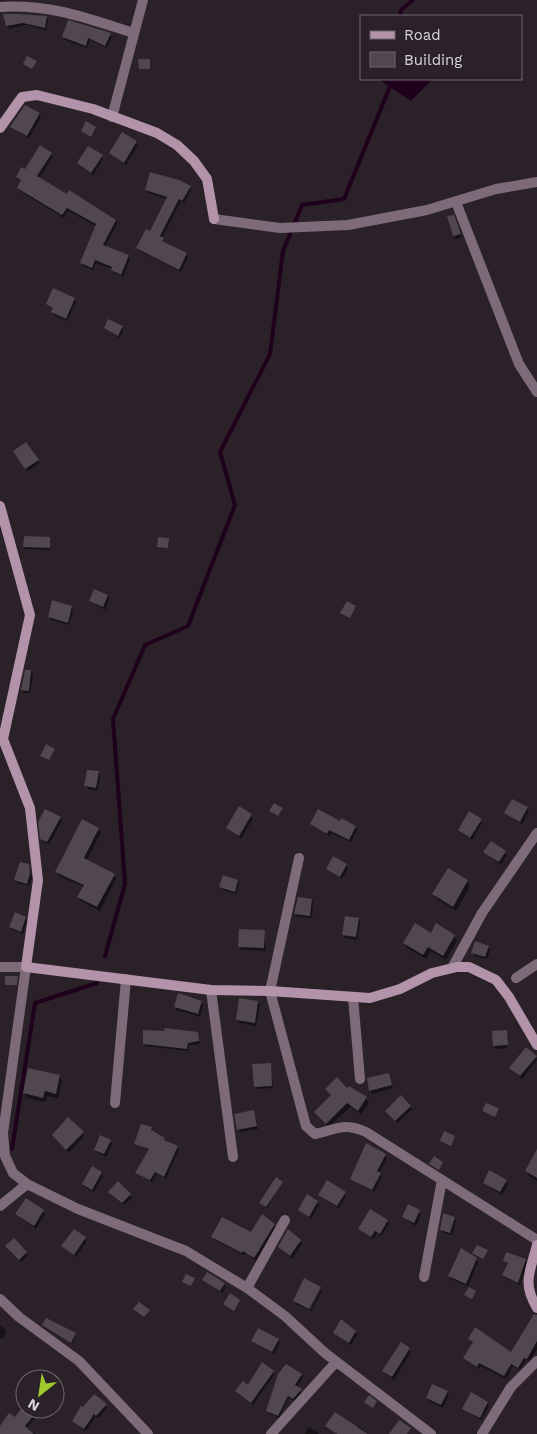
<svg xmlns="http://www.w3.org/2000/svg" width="537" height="1434" viewBox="0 0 537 1434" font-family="'Work Sans',sans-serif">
	<rect width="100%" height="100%" fill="#2a2228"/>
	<path fill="#20011b" d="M378,79h55l-22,22z"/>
	<path fill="#0007" d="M5,15l42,2 1,3 -2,10 -20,-5 -17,4z
		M110,34l2,3 -5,11 -17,-8 -3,8 -22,-8 -2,-3z
		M39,114l2,3 -12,21 -17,-11z
		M123,134l15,11 -12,20 -15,-12z
		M51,154l2,3 -14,21 28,18 3,-5 46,30 1,3 -12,23 23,9 2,3 -7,18 -9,-4 -2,-4 -16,-6 -3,7 -10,-4 -2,-3 15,-37 -28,-15 -4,7 -44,-27 -2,-3 4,-6 -5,-5z
		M102,156l1,3 -10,16 -15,-12z
		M190,187l1,3 -7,13 -3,-2 -19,37 2,6 22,10 2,3 -7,15 -41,-21 -2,-3 12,-16 17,-33 -19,-6 -2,-3z
		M455,219l7,18 -6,2 -2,-3z
		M74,299l2,3 -9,19 -13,-6v-6l-7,-5z
		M122,327l1,3 -3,8 -15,-10z
		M16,455l22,5 1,3 -11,8z
		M25,537l25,1v12l-25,-1z
		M108,596l1,3 -4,11 -15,-9z
		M71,607l2,3 -4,15 -18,-5 -2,-3z
		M31,671l2,4 -3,18h-6l-2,-3z
		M98,773l2,3 -3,15 -9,-2 -2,-3z
		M240,808l13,10 -12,21 -13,-11z
		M527,808l2,3 -7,13 -17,-11z
		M60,818l2,3 -13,23 -6,-2 -1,-3z
		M481,820l1,3 -10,17 -11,-7 -2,-3z
		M340,822l15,5 2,3 -6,12 -20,-9 -2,3 -18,-12z
		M98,829l3,4 -15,28 28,14 2,4 -16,32 -19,-10 -2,-4 5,-10 -25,-11 -3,-4z
		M491,842l16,13 -6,10 -16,-13z
		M28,865l4,13 -3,8 -11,-3 -2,-3z
		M346,865l2,3 -6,11 -14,-10z
		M237,881l2,3 -3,10 -13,-4 -2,-3z
		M467,881l3,5 -14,25 -19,-12 -3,-5z
		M312,900l1,3 -1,15 -15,-1 -2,-3z
		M25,918l2,3 -4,13 -11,-4 -2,-3z
		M358,919l2,3 -3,18 -12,-2 -2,-3z
		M264,931l2,20 -25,-1 -1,-3z
		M431,935l23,1 3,5 -11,19 -15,-9 -5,8 -19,-11 -3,-5z
		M488,947l2,3 -3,9 -12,-3 -2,-4z
		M201,1002l2,3 -3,12 -23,-7 -2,-3z
		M258,1002l2,3 -4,21 -17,-3 -2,-3z
		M197,1033l3,11 -11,1 -1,6 -42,-5 -2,-3z
		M506,1033l1,15 -11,1 -2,-3z
		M536,1057l1,3 -15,19 -11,-11z
		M270,1064l3,24 -16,1 -2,-3z
		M388,1074l5,14 -21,6 -2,-3z
		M59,1076l3,5 -4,17 -11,-2 -1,6 -19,-4 -3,-5z
		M350,1087l16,11 3,5 -8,11 -11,-7 -21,20 -14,-15 17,-16 -6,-7 22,1z
		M410,1106l2,3 -14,14 -10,-9z
		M255,1114l3,15 -18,3 -2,-3z
		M151,1128l1,4 27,17 -13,30 -9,-5 -5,8 -15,-9 12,-23 -13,-6z
		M83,1133l1,3 -15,17 -16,-18z
		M110,1141l2,3 -6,13 -8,-4 -2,-3z
		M367,1145l20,13 -8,15 3,4 -8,15 -22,-13z
		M537,1151v30l-8,-5 -3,-5z
		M101,1173l2,3 -9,16 -9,-5 -2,-3z
		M506,1181l2,3 -6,11 -18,-12z
		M118,1182l14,16 -8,7 -12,-10z
		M282,1182l-15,26 -6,-4z
		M345,1193l1,3 -7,12 -19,-13z
		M308,1196l11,9 -8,14 -12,-9z
		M409,1206l12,8 -5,12 -13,-9z
		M43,1211l2,3 -9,15 -19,-14z
		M454,1218l2,3 -4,14 -9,-2 -2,-3z
		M387,1221l2,3 -8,12 -4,-3 -4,6 -14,-10z
		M274,1225l2,3 -20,33 -10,-8 -2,2 -29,-15 -2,-3 39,-3z
		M74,1230l13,11 -11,16 -13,-11z
		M300,1241l2,3 -10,15 -13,-12z
		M8,1249l18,4 2,3 -7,6z
		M476,1259l2,3 -10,24 -17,-7 -2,-3z
		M525,1260l2,3 -7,22 -14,-7 -2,-3 4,-10 -4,-4z
		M204,1280l20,4 2,3 -4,6z
		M319,1288l-11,22 -12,-6 -2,-3z
		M321,1289l1,2 -11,21 -1,-1z
		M537,1322v27l-8,13 -3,-2 -6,10 -7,-4 -7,13 -25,-13 -2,3 -15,-11 9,-14 -4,-5 43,15z
		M0,1325l7,5 -4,9 -3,-1z
		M44,1325l31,9 1,2 -4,8z
		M355,1332l2,3 -6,10 -17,-12z
		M278,1340l2,3 -6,11 -21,-13z
		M409,1349l2,3 -17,28 -8,-6 -2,-3z
		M273,1372l1,3 -21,30 -14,-11 -2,-3 12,-4z
		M301,1375l2,2 -7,11 6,5 -7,8 -6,-3 -10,20 -10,-5 -2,-3z
		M447,1392l2,3 -6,13 -14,-7 -2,-3z
		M487,1402l2,4 -8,14 -17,-11z
		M106,1405l1,3 -8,10 -3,-2 -10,15 -13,-10z
		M25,1407v2h18l-16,19 9,6h-36v-6l15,-9z
		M327,1426l30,2 1,-2 10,7 -31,1z
		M308,1427l10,5v2h-13z"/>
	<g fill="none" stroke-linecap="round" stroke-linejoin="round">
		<path stroke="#20011b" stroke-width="4" d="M400,16l1,-6 12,-10
			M105,956l20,-72 -12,-165 32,-74 43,-19 47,-121 -15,-53 50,-98 13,-103 19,-46 42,-6 49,-120
			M12,1149l23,-146 62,-20"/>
	</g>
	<path fill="#51474e" d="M3,14h15l29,2 -2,12 -22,-5 -17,3z
		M68,20l43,13 -6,13 -17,-8 -2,8 -24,-9z
		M27,56l10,5 -5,8 -9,-5z
		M138,59h12v10h-11z
		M25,105l15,8 -13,23 -17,-9z
		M86,121l10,6 -5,10 -10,-6z
		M122,132l15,9 -13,22 -15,-10z
		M40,145l12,8 -15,23 30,18 2,-4 47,30 -13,25 26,10 -8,20 -10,-5 1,-3 -17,-7 -3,8 -12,-5 16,-39 -29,-16 -5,7 -45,-27 4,-8 -5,-3 5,-10 4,2z
		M88,146l15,9 -12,18 -14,-10z
		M150,172l29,8 12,6 -9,15 -3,-2 -19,37 4,2 -2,3 25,12 -8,17 -43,-22 10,-19 4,2 17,-34 -22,-7z
		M454,215l7,19 -8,2 -6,-20z
		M53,288l22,10 -9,21 -15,-7 2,-4 -7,-4z
		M108,319l15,7 -5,10 -14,-8z
		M26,442l13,18 -14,9 -12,-18z
		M24,536l26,1v11l-27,-1z
		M158,537l11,1 -1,10 -11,-1z
		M94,589l14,6 -5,12 -14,-6z
		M52,600l20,6 -4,17 -20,-6z
		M347,601l9,5 -6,12 -10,-5z
		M25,670h6l-2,21 -8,-1z
		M46,744l9,5 -6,11 -9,-4z
		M87,770l12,1 -3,17 -12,-2z
		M512,799l16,8 -8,15 -16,-9z
		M274,803l9,5 -5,8 -9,-5z
		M239,806l13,8 -13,22 -13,-8z
		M45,809l16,8 -14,25 -7,-3 -2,-17z
		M318,809l22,12 1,-3 15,8 -7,14 -20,-10 -2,4 -17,-10z
		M469,811l13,8 -12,19 -12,-8z
		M82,819l17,9 -15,30 31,16 -18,33 -20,-10 7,-12 -29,-13z
		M491,841l15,10 -7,11 -16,-10z
		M333,856l14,8 -7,13 -14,-8z
		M20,862l9,2 1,10 -3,10 -13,-4z
		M448,868l20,12 -15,27 -21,-13z
		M223,875l15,5 -3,12 -16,-5z
		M298,897l14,2 -2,17 -16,-2z
		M15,912l11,5 -5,15 -12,-5z
		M345,916l14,2 -3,19 -14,-2z
		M415,923l16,10 5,-10 19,12 -12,21 -15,-9 -5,8 -20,-12z
		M239,929l26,1 -1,18 -26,-1z
		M475,941l14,5 -4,11 -14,-4z
		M5,976h13l-1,9h-12z
		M178,993l24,8 -4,13 -24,-7z
		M239,998l19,3 -3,22 -19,-3z
		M165,1028l33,4 1,9 -11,2 -1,6 -44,-5v-14l21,1z
		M507,1030l1,15 -15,1 -1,-15z
		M526,1047l11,9 -17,20 -11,-8z
		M271,1063l1,23 -18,1 -2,-23z
		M28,1068l32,7 -4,19 -11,-3 -2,7 -20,-5z
		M389,1073l3,12 -23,6 -2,-13z
		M337,1077l10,11 2,-2 18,11 -9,14 -11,-8 -21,21 -12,-12 17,-17 -6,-6z
		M401,1095l10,11 -16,15 -10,-10z
		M486,1103l13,5 -4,9 -13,-6z
		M254,1110l3,16 -20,4 -3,-16z
		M68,1117l16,15 -18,18 -14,-15z
		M141,1124l11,3 -1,3 14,8 -1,2 14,6 -14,31 -9,-5 -5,8 -15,-7 14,-24 -15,-5z
		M444,1131l11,5 -4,10 -11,-5z
		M100,1135l11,5 -7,14 -10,-4z
		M366,1143l20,11 -9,17 4,2 -9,17 -22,-11z
		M537,1149v29l-12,-7z
		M434,1156l9,6 -4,8 -10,-6z
		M92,1166l10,6 -10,18 -10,-6z
		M489,1170l18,10 -7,12 -17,-9z
		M276,1177l7,5 -17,25 -7,-4z
		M327,1180l19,12 -9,14 -19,-11z
		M118,1181l13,13 -9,9 -14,-11z
		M307,1194l11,7 -9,16 -11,-7z
		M26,1198l18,12 -10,16 -19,-12z
		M408,1204l12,6 -6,13 -12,-6z
		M370,1209l18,11 -8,14 -5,-3 -4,6 -13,-8z
		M443,1213l12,4 -5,16 -10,-3z
		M262,1214l13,10 -21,34 -11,-7 -1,2 -31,-16 11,-20 29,15z
		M74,1229l12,8 -12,18 -13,-9z
		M288,1229l13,11 -11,16 -12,-9z
		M14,1238l13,14 -8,8 -14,-14z
		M477,1245l11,5 -5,9 -11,-6z
		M461,1248l16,10 -11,26 -18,-8z
		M506,1252l20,7 -8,24 -16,-8 6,-12 -5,-2z
		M207,1272l18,11 -5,8 -18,-11z
		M186,1274l9,4 -4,8 -9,-4z
		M304,1278l17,9 -12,22 -16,-8z
		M469,1287l7,4 -4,8 -8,-4z
		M230,1293l10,7 -6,11 -11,-7z
		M139,1302l11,8 -6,7 -11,-8z
		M534,1314l3,1v26l-10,18 -3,-1 -6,10 -7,-4 -7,12 -25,-13 -2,4 -14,-9 10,-16 -5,-3 7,-12 36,25z
		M46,1318l30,15 -5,10 -29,-18z
		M341,1319l15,12 -7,12 -16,-10z
		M258,1328l21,11 -7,13 -21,-11z
		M401,1342l9,6 -18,29 -10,-6z
		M262,1362l12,9 -23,32 -16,-12 8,-10 5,4z
		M286,1364l16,10 -7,11 7,4 -9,10 -5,-3 -10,20 -12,-5 12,-37z
		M432,1384l16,7 -7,14 -15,-7z
		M471,1392l17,10 -8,16 -18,-9z
		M94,1394l13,10 -11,12 -2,-2 -10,15 -12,-8 9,-15 2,1z
		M369,1395l8,6 -4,7 -9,-6z
		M21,1409h18l-14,17 9,8h-34v-8l9,-13 6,4z
		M335,1412l33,22h-31l-12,-8z
		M399,1420l12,8 -4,6h-18z"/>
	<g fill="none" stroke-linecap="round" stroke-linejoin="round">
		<path stroke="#7e6b7a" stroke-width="10" d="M0,7c51,-3 86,11 134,26
			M112,117l31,-117
			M456,202l63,162 18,28
			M214,219l66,9 68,-3 79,-15 69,-21 41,-7
			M299,858l-29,133 36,135 9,8c23,-5 28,-12 51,-2l171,108
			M0,967h26l-23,166 2,23 8,17 14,11 51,25 108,42 61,37 38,28 40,37 106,81
			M452,968l30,-55 55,-80
			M516,978l21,-14
			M211,990l22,167
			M353,997l7,82
			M115,1103l11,-124
			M0,1206l27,-22
			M424,1277l18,-97
			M247,1288l38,-68
			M0,1299l19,18 60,44 69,73
			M271,1434l65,-72
			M482,1434l29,-47 26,-26"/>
		<path stroke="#b293aa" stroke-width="10" d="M0,128l22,-31 15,-2 56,14 64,24 20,12 17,16 13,18 7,40
			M0,506l30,109 -27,124 27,69 8,72 -12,87 185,23 59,1 100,7 30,-9 32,-16 25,-6h12l27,13 13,17 28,48
			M537,1245c-7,27 -15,38 0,63"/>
	</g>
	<rect x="360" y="15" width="162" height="65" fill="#2a2228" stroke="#70696e"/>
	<rect x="370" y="31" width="25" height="8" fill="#b293aa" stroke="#70696e"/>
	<text x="404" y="40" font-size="15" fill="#d9d4d8">Road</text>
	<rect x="370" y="52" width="25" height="15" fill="#51474e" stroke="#70696e"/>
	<text x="404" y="65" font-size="15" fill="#d9d4d8">Building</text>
	<g transform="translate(40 1394) rotate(210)"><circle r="24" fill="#2a2228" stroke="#70696e"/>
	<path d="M0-4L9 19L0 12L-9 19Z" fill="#9eca2e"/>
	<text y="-8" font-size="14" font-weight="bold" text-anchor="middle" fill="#d9d4d8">N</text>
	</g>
</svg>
